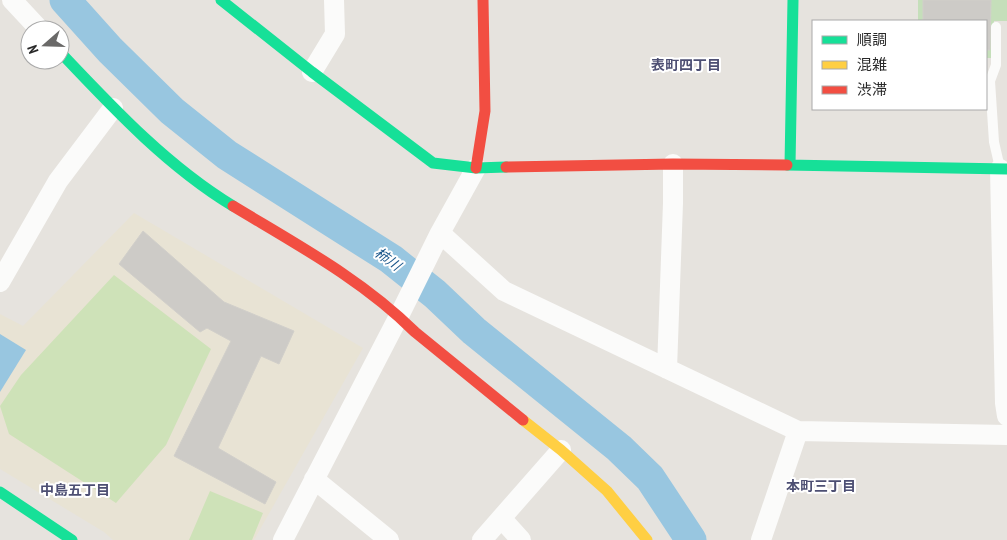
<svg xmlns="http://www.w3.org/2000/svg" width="1007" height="540" viewBox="0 0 1007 540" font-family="'PT Sans Narrow','Noto Sans JP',sans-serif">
	<rect width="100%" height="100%" fill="#e6e3de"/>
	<path fill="#e8e3d4" d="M134,213l229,135 -109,192h-141l-9,-8 -104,-63v-155l23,12z"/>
	<path fill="#c5dfba" d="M918,0h89v21h-13v37h-8v-37h-68z"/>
	<path fill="#cee2b8" d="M114,275l97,74 -45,96 -50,58 -107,-69 -9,-28 21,-31z
		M210,491l53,22 -11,27h-63z"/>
	<path fill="#98c6e0" d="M0,334l26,16 -26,42z"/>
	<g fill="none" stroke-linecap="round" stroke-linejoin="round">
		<path stroke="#98c6e0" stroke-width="31" d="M65,0l45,50 62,61 55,44 164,104 44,35 39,37 145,117 31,30 41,62"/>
	</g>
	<path fill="#cdcbc7" stroke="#d1cfca" d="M923,0h68l-1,50h-4v-29h-63z
		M143,231l81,71 70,29 -15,33 -18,-8 -43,92 58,34 -11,22 -91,-48 57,-115 -24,-13 -7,4 -81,-68z"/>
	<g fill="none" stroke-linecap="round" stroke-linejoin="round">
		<path stroke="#fbfbfa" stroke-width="10" d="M996,27v38l-6,16 4,61 6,26"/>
		<path stroke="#fbfbfa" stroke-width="20" d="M12,0l28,30
			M312,72l23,-38 -1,-34
			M476,168l-36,65 64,58 294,140 209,4
			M1000,169l5,234 2,13
			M0,282l58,-101 55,-73
			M667,369l6,-166v-39
			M314,479l75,61
			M502,519l19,21
			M283,540l116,-224 41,-83
			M482,540l79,-90
			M761,540l37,-109"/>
		<path stroke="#16e098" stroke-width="11" d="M221,0l91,72 121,91 43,5 30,-1
			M60,52c53,56 107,114 173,154
			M787,165l220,4
			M790,165l3,-165
			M0,492l72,48"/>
		<path stroke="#ffcf43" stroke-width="11" d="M523,420l38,30 46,41 40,49"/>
		<path stroke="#f24e42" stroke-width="11" d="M506,167l167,-3 114,1
			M476,168l9,-57 -2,-111
			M233,206c63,38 130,74 182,126l108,88"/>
	</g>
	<g text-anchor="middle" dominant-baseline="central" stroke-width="4" stroke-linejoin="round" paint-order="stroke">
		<g font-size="14" font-weight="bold" fill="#4d4f73" stroke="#fff">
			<text x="686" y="65">表町四丁目</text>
			<text x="821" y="486">本町三丁目</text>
			<text x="75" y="490">中島五丁目</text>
		</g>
		<g font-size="14" font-style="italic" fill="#1a568a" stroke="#fff">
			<text transform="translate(388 259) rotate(36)">柿川</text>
		</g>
	</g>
	<rect x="812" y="20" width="175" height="90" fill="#ffffff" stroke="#a9a9a9"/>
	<rect x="822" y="36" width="25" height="8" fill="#16e098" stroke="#a9a9a9"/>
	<text x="857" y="45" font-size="15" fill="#282828">順調</text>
	<rect x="822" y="61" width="25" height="8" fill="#ffcf43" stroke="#a9a9a9"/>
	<text x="857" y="70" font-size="15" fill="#282828">混雑</text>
	<rect x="822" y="86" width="25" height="8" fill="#f24e42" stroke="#a9a9a9"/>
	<text x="857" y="95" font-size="15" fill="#282828">渋滞</text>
	<g transform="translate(45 45) rotate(250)"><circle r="24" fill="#ffffff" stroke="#a9a9a9"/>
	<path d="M0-4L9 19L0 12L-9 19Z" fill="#6a6968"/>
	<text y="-8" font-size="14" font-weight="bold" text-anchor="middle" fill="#282828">N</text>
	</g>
</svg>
